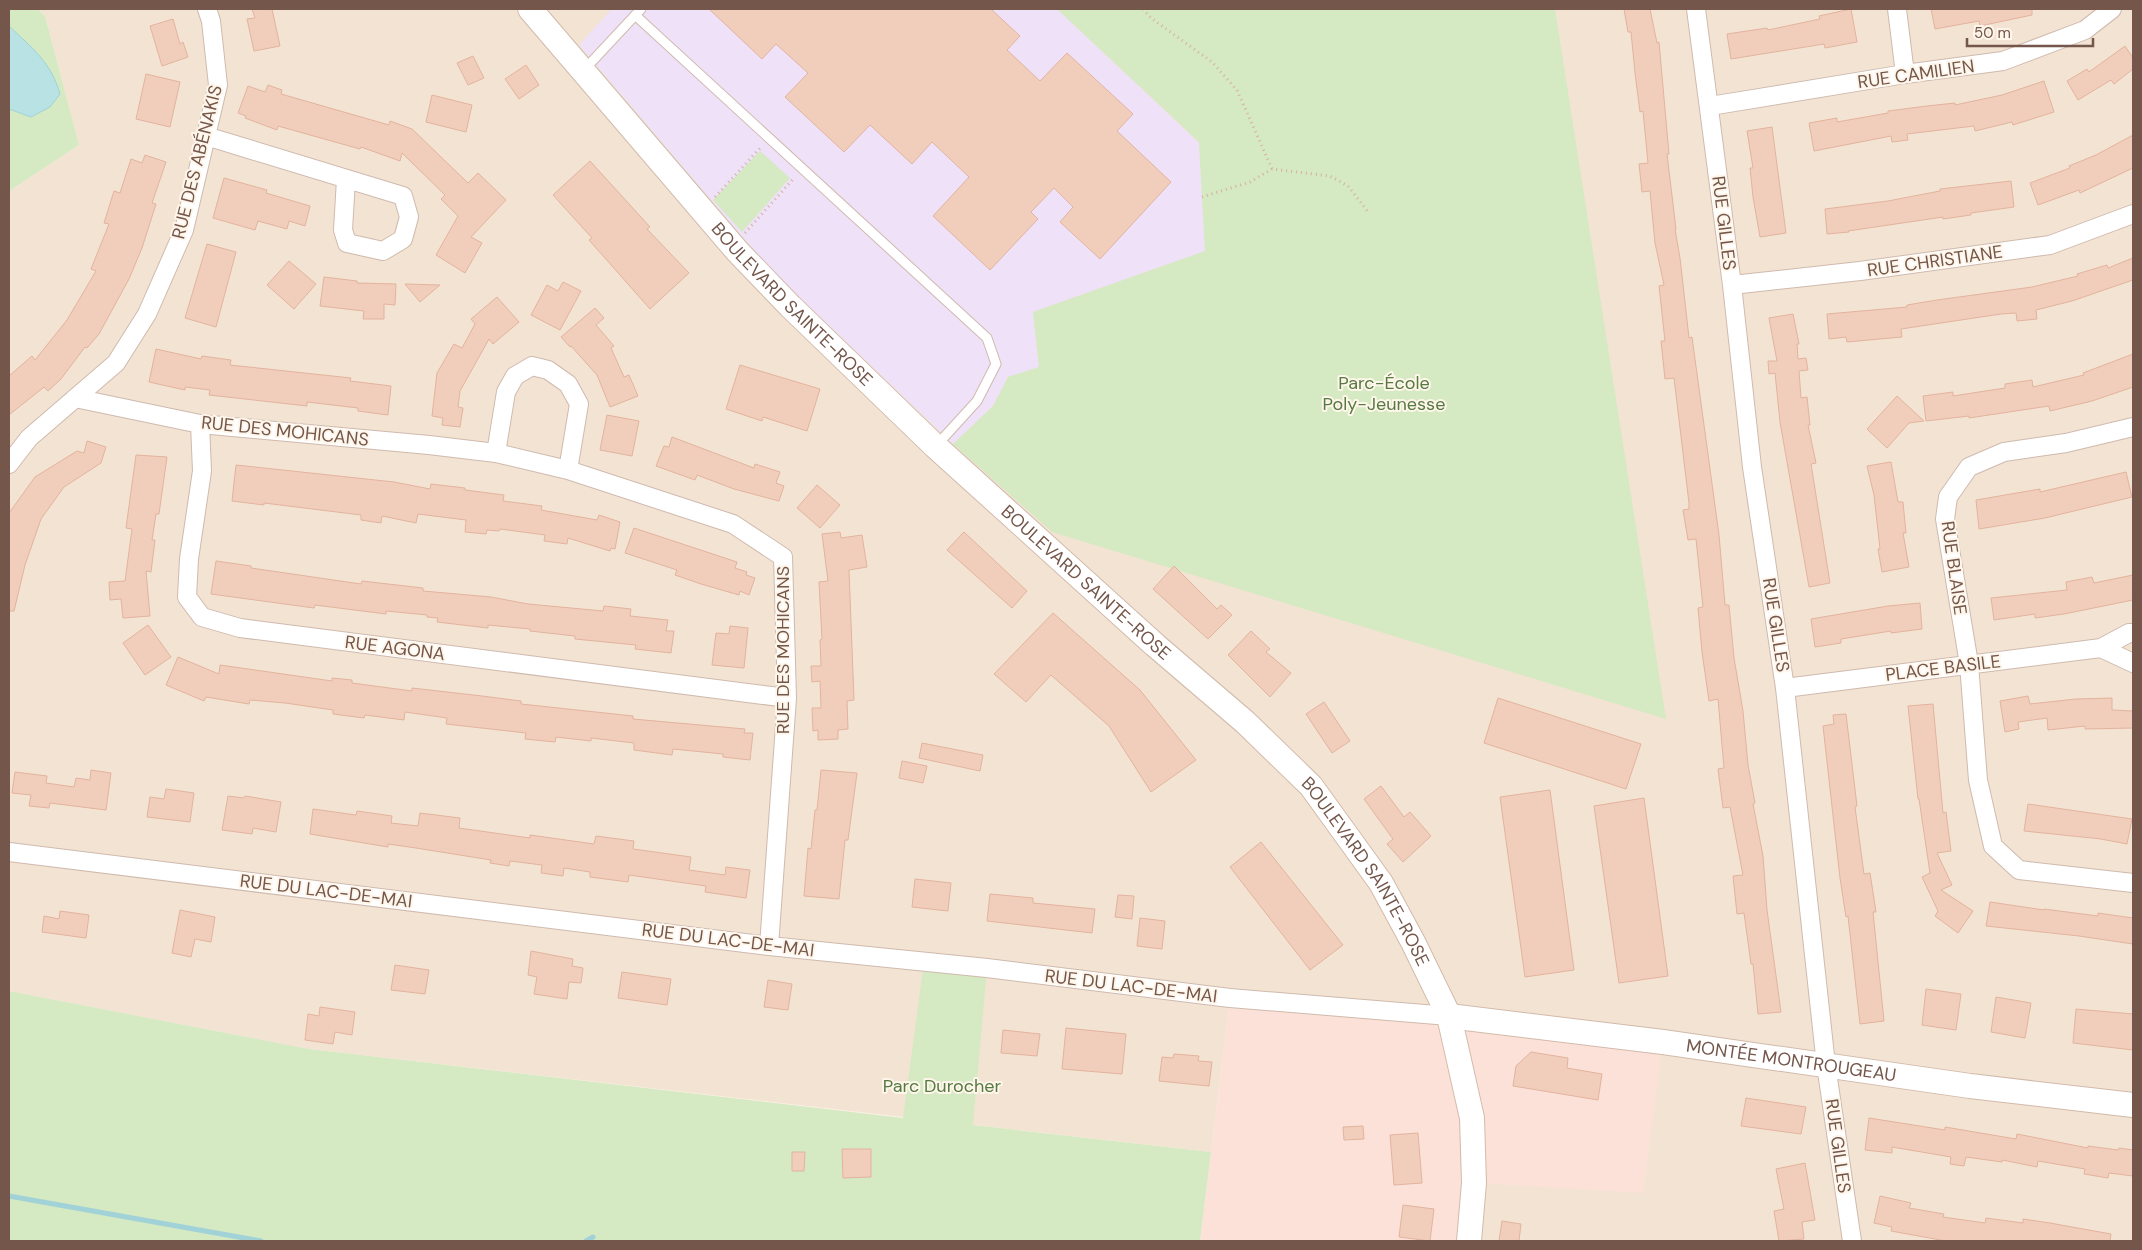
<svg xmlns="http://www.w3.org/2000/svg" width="2142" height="1250" viewBox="0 0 2142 1250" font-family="'DM Sans',sans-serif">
	<rect width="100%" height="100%" fill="#fcf1e5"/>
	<path fill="#f3e3d3" d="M38,9h2095v1232h-664l-239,-243 -19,154 -902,-103 -300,-58v-800l70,-46 -34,-129z"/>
	<path fill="#fce1d8" d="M1230,998l433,44 -20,151 -168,-10 -8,58h-267z"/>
	<path fill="#eee1f8" d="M612,9h445l142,134 6,108 -172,61 6,55 -31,10 -15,29 -40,38 -184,-176 -190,-223z"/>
	<path fill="#d5e9c3" d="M9,9h29l7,7 34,129 -70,46z
		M1057,9h498l111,710 -614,-187 -99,-88 40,-38 15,-29 31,-10 -6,-55 172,-61 -6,-109z
		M760,151l30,27 -48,54 -29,-32z
		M924,962l63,6 -14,157 238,27 -11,89h-1191v-250l300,58 594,69z"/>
	<path fill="#b9e2e5" stroke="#a0d2d7" d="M9,26c23,22 42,36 51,68l-10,13 -19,10 -22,-8z"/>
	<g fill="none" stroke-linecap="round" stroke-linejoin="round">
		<path stroke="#a0d2d7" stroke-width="5" d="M9,1196l252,45
			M586,1241l7,-4"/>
	</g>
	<path fill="#f1cebc" stroke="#e3b39d" d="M252,9h20l8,37 -26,5 -7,-32 8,-1z
		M709,9h282l29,27 -13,14 33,31 27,-28 66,61 -16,17 54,51 -71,77 -40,-37 13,-15 -19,-19 -23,24 7,7 -48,51 -57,-54 36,-39 -37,-35 -20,22 -42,-39 -26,27 -59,-55 23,-24 -32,-29 -14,15z
		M1624,9h26l7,34 2,-1 10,112h-2l9,75h-1l5,29 9,80 3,-1 27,198 6,70h4l5,53 9,53 5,54 7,38 -2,1 10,52 4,54 14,102 -23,2 -5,-50h-2l-7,-51 -7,1 -4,-38 10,-1 -13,-68 -7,1 -5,-39 6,-1 -6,-69 -9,2 -7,-49 -4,-44 5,-1 -7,-68 -8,1 -5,-30 6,-1v-6l-15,-125 -9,1 -4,-38h4l-6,-55 5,-1 -9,-42 -5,-52 -8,1 -3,-28 9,-1 -5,-52 -3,1 -5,-39 -4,-41h-3z
		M1851,9l6,33 -32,6 -1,-4 -93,15 -4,-25 40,-6 1,2 52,-11 -1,-3z
		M1931,9h101v6l-52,11 -1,-5 -44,8z
		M173,19l7,25 3,-2 5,15 -26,9 -12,-40z
		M2125,46l8,12v11l-19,15 -3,-4 -33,20 -11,-19 20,-12 2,3z
		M473,56l11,22 -16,7 -11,-22z
		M526,65l13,20 -20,14 -14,-20z
		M146,74l34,8 -10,45 -34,-8z
		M2044,81l10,31 -41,13 -1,-3 -37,9 -1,-5 -67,8 1,6 -16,2 -1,-6 -77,15 -5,-28 28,-5v4l51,-9v-2l39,-5 28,-3v2l47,-10z
		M268,85l14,5 -1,4 108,31 1,-4 22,8 56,54 10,-10 28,27 -35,37 11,6 -17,30 -29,-18 22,-39 -17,-17 4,-4 -43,-42 -2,8 -39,-14 -1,2 -82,-23 -1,4 -32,-12 1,-2 -8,-3 10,-27 17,6z
		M432,95l40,10 -6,27 -40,-10z
		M1772,127l14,106 -26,4 -7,-40 -3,-29h3l-6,-37z
		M2133,135v33l-53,25 -1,-3 -41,15 -8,-22 40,-15 -1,-2 27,-11z
		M145,155l21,7 -14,41 4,1 -14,44 -13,31 -30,55 -12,14 -2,-1 -24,32 -13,12 -4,-4 -35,28v-39l23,-20 3,4 32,-40 29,-49 -5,-2 18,-45 -5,-1 10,-32 6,2 11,-34 11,4z
		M590,161l60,66 -3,2 42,44 -39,36 -61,-69 3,-2 -39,-43z
		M224,178l43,12 -1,3 44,13 -5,20 -16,-5 -2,8 -29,-8 -3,9 -42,-12z
		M2011,181l3,26 -43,6v2l-28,4v-2l-95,14 1,1 -22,2 -2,-25 63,-8 52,-10v-2z
		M207,244l29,8 -20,75 -31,-9z
		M2133,258v22l-61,21 -36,9 1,9 -20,2 -1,-8 -15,1 -100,15 1,8 -55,5 -1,-5 -17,2 -2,-25 80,-7v-2l30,-5 95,-13 46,-11 -1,-2 30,-9 1,3z
		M289,261l27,23 -22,25 -27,-24z
		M324,277l33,4v2l39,1 -1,21 -11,-1v15h-21l1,-8 -44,-5z
		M563,282l18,9 -21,39 -29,-15 16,-30 11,6z
		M405,284l35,1 -20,17z
		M497,297l22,25 -26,22 -4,-5 -29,52 -2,16 5,1 -3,19 -18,-2 1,-7 -11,-2 5,-43 17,-29 8,4 13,-24 -4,-5z
		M595,308l9,10 -8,7 18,21 -3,2 13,29 5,-2 9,21 -28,11 -13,-32 -26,-29 -1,1 -9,-10z
		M1793,314l6,30h-2l1,15 8,-1 2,12 -9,1 2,27 6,-1 3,28h-2l8,38 -5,1 19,119 -21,4 -29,-165 -5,-49 -6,1 -1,-13h9l-8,-43z
		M156,349l45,10 1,-3 29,4 -1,5 121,13 -1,3 41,5 -3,29 -30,-4v-3l-51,-6v4l-98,-11 1,-5 -25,-3v3l-36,-8z
		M2133,354v33l-41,14 -42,10 -1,-5 -80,12v-2l-43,5 -3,-25 30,-4v4l52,-8v-4l27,-4 1,7 51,-12 -1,-2z
		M740,365l80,24 -13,42 -44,-14 -1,4 -36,-12z
		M1897,396l27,25 -15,2 -22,25 -20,-19z
		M607,415l32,6 -7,35 -32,-6z
		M672,437l82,31 1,-4 25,8 -4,11 8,3 -5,15 -45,-12 -37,-14 -2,5 -39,-14 8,-20 5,1z
		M87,441l19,6 -5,16 -37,24 -23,32 -16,46 -11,46h-5v-98l26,-36 42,-26 7,2z
		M136,455l31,2 -8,57h-3l-4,26h3l-4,32 -5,-1 4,45 -27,2 -2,-19 -11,1 -1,-18 16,-1 7,-52 -6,-1z
		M1891,462l7,40h5l3,31h-3l6,34 -27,5 -4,-23h2l-6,-54 -7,-29z
		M236,465l158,17 36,7 1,-5 34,4v2l39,5 -1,6 39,5 -1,4 56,10 2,-5 21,7 -5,27 -4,-1 -1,3 -42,-13 -1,6 -23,-3 1,-6 -45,-6 -1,2 -12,-1 -1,4 -21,-2 1,-12 -48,-6 -2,9 -34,-7 -1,7 -20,-3v-5l-97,-12v2l-32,-4z
		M2126,472l6,25 -87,21 -66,11 -3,-29 64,-11v3z
		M817,485l23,20 -20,23 -23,-20z
		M634,528l103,34 -2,6 12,4 -1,3 9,3 -6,17 -9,-4 -1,4 -38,-11 -26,-9 2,-5 -52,-17z
		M840,532l1,6 21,-3 5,32 -18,3 5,130 -7,1 1,28 -10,1v9l-20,1v-10l-5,1 -1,-23h9l-1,-27 -8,1 -1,-16h10l-1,-26 2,-1 -3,-57 9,-1 -6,-47z
		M964,532l63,59 -15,17 -65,-58z
		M216,561l35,5v2l110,16 1,-3 61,7v3l68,6 37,7 75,7 1,-5 27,3 -1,7 38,4 -2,11h8l-3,22 -36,-4 1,-4 -61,-6v-3l-45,-5v-2l-42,-4v3l-51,-6 1,-4 -11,-1v-2l-41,-4v3l-71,-9 -1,3 -103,-14z
		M1174,566l43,43 4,-4 11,10 -24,24 -55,-50z
		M2133,575v25l-69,14 -29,4v-4l-41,6 -3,-22 76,-8 -1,-8 26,-5 2,6z
		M1920,603l2,26 -31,4v-2l-50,8v4l-26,4 -4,-28 77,-13z
		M1053,613l87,77 56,70 -45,32 -42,-66 -58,-51 -25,27 -32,-28z
		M148,625l23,32 -26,18 -22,-32z
		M730,626l18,2 -4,40 -32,-3 4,-32 13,1z
		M1251,631l19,18 -4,3 25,21 -21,24 -42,-42z
		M178,657l41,17 1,-9 112,16v-3l20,2v3l60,8v-3l70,8 39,5v3l112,12v3l112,10 -1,4h9l-3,27 -27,-3v-3l-50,-5 -1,6 -38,-5v-7l-43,-5v3l-35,-4 -1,5 -30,-3 1,-6 -80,-9 1,-6 -42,-6 -1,8 -39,-5 -1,3 -31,-4v-4l-48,-7 -35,-3 -1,4 -43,-7 -2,4 -38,-16z
		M2028,696l2,8 46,-5 36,-1v12l21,1v17l-48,1v-3l-37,4 -1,-12 -29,4 1,7 -14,3 -5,-31z
		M1498,698l143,46 -15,45 -142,-46z
		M1324,702l26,39 -18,12 -26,-39z
		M1933,704l10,109 3,-1 5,39 -14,2 15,32 -11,5 32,21 -15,22 -23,-17 3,-5 -16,-34 8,-4 -11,-74h-1l-10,-93z
		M1846,714l11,92 -2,1 9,67 6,-1 6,39h-3l11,109 -24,3 -12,-108 -2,1 -6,-39 -17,-152 11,-2 -1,-9z
		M922,743l61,12 -3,16 -61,-13z
		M902,761l25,5 -4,17 -24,-5z
		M91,770l20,3 -5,37 -56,-7 -1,5 -20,-2 2,-11 -19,-2 3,-21 32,4 -1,7 28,4 2,-9 14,2z
		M821,770l36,3 -9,67h-3l-6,59 -35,-3 4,-48 3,1 4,-39h2z
		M1381,786l23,31 6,-5 21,24 -28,26 -16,-18 6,-5 -29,-40z
		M166,789l28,4 -4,29 -43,-5 3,-20 14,2z
		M1550,790l24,180 -49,7 -25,-180z
		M228,796l16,2 1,-2 36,6 -5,30 -23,-4 -1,6 -30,-4z
		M1644,798l24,178 -49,7 -25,-177z
		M2028,804l104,15 -5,25 -26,-5 -77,-8z
		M313,809l43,6 1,-4 35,5 -1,7 27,3 2,-13 40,5 -1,10 71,10v-3l64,9 2,-8 38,5 -1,8 58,8 -2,13 36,5 1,-8 24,3 -4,28 -41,-6 1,-6 -77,-11 -1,7 -38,-5v-5l-26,-4 -1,8 -22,-3 1,-8 -32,-4 -1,5 -19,-3 1,-3 -75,-12 -28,-4v3l-78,-13z
		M1261,842l82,103 -33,25 -80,-103z
		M915,879l36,4 -3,28 -36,-4z
		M990,894l43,4v5l62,6 -3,24 -105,-12z
		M1118,895l16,1 -2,23 -17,-2z
		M1990,902l54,8v-1l54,7v-3l35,5v26l-54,-8 -93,-10z
		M180,910l35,7 -4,25 -16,-3 -4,18 -19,-4z
		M60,911l29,4 -3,23 -44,-6 2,-16 15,3z
		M1140,918l25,3 -3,28 -25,-3z
		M531,951l42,8 -1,7 11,2 -2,15 -12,-1 -2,17 -33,-5 3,-17 -9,-2z
		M395,965l34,5 -4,24 -34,-4z
		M622,972l49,7 -4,26 -49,-7z
		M768,980l24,4 -4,26 -24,-3z
		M1926,989l35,5 -5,36 -34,-5z
		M1996,997l35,6 -6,35 -34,-6z
		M320,1007l35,5 -3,23 -17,-3 -2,12 -28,-4 3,-26 11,2z
		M2076,1009l57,5v36l-60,-7z
		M1066,1028l60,6 -4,40 -60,-5z
		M1003,1030l37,4 -3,22 -36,-3z
		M1531,1052l37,6 -1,10 35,6 -4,26 -85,-14 3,-20z
		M1174,1054l25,2 -1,5 14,1 -3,24 -50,-5 3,-24 11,1z
		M1746,1098l60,9 -5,27 -60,-8z
		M1869,1118l76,12v-3l71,12 1,-5 71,14v-2l30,4 1,-2 14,2v26l-24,-3 -1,5 -24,-4 1,-5 -47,-8 -1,6 -35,-7v2l-36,-5 -2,9 -14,-2 1,-7 -59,-10v6l-27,-3z
		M1363,1126l1,13 -20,1 -1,-13z
		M1418,1133l4,50 -28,2 -4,-50z
		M842,1149h29v28l-28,1z
		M792,1152h13l-1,19h-12z
		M1805,1163l10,57 -13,2 2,17 -25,2 -5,-30 10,-2 -8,-40z
		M1880,1196l31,7 -2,5 35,6 -1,3 42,6 1,-5 37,5v-4l27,4 61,11 -1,7h-164l-55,-10 1,-4 -18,-4z
		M1403,1205l31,4 -4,32 -31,-4z
		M1502,1221l19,3 -2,17h-20z"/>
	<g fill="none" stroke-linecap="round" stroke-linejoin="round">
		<g stroke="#cfbaae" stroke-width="11">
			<path id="lane" d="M635,15l352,323 9,26 -19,37 -41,45
				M583,71l58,-62"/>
		</g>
		<g stroke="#cfbaae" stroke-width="20">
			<path id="street" d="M1696,9l36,276 20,182 33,221 41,377 26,176
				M1897,9l8,65
				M1710,106l195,-32 98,-13 82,-31 27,-21
				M206,136l197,60 6,21 -6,22 -20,12 -36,-8 -4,-13 3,-51
				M1732,285l128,-14 190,-26 83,-31
				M75,398l125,26 229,21 67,8 72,17 165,54 50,33 4,141 -18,248
				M200,424l2,47 -13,88 -2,38 15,20 38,11 547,70
				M2133,427l-67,16 -62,9 -35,15 -21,30 -3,22 24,145 9,116 15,66 26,24 114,13
				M496,453l10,-61 9,-16 17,-10 16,4 20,14 11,20 -11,66
				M9,464l20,-26 87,-75 31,-49 37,-84 34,-145 -7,-64 -4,-12
				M2101,648l32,15
				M1785,688l316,-40 28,-15h4
				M9,852l760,94 218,22 243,30 219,18"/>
		</g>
		<g stroke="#d2baab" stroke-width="26">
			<g id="secondary">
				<path id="s1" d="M530,9l208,243 52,54 145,140 220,199 90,77 66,64 70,97 32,59 36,74 23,102 2,65 -5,58"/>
				<path id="s2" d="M1449,1016l214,26 307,44 163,19"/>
			</g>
		</g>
		<path stroke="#d6b1a0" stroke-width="3" stroke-dasharray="1 4" stroke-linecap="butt" d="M1143,9l8,9 61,44 25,28 35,79
			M715,197l46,-50
			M1202,197l48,-15 22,-13 58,7 18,10 21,27
			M745,233l49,-55"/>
		<use href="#lane" stroke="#fff" stroke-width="9"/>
		<use href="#street" stroke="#fff" stroke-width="18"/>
		<use href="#secondary" stroke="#fff" stroke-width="24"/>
	</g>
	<g text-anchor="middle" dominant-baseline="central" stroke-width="4" stroke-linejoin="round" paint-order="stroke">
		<g font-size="18" fill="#74564a" stroke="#fff6eb">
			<text transform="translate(1916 74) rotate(-8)">RUE CAMILIEN</text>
			<text transform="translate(197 162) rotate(-76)">RUE DES ABÉNAKIS</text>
			<text transform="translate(1724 223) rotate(83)">RUE GILLES</text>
			<text transform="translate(1935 261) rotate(-8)">RUE CHRISTIANE</text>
			<text stroke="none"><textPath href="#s1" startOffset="395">BOULEVARD SAINTE-ROSE</textPath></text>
			<text transform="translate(285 431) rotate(6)">RUE DES MOHICANS</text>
			<text transform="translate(1954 568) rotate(82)">RUE BLAISE</text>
			<text stroke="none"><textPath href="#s1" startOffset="800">BOULEVARD SAINTE-ROSE</textPath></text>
			<text transform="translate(1776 625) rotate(81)">RUE GILLES</text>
			<text transform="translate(395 648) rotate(7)">RUE AGONA</text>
			<text transform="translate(783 650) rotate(-90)">RUE DES MOHICANS</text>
			<text transform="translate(1943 668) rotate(-7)">PLACE BASILE</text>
			<text stroke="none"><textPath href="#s1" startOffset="1205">BOULEVARD SAINTE-ROSE</textPath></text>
			<text transform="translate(326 891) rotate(7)">RUE DU LAC-DE-MAI</text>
			<text transform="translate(728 940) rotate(7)">RUE DU LAC-DE-MAI</text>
			<text transform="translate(1131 986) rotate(7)">RUE DU LAC-DE-MAI</text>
			<text stroke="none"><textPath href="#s2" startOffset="345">MONTÉE MONTROUGEAU</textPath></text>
			<text transform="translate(1838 1146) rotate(82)">RUE GILLES</text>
		</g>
		<g font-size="18" fill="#567a42" stroke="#fff6eb">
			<text x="1384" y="383">Parc-École<tspan x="1384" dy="21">Poly-Jeunesse</tspan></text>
			<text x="942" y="1086">Parc Durocher</text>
		</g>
	</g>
	<rect width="2142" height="1250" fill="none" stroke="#74564a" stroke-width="20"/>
	<path d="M1967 38v8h126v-8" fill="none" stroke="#74564a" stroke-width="2.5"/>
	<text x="1974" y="38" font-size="15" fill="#74564a" stroke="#fff6eb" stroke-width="4" paint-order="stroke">50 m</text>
</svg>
